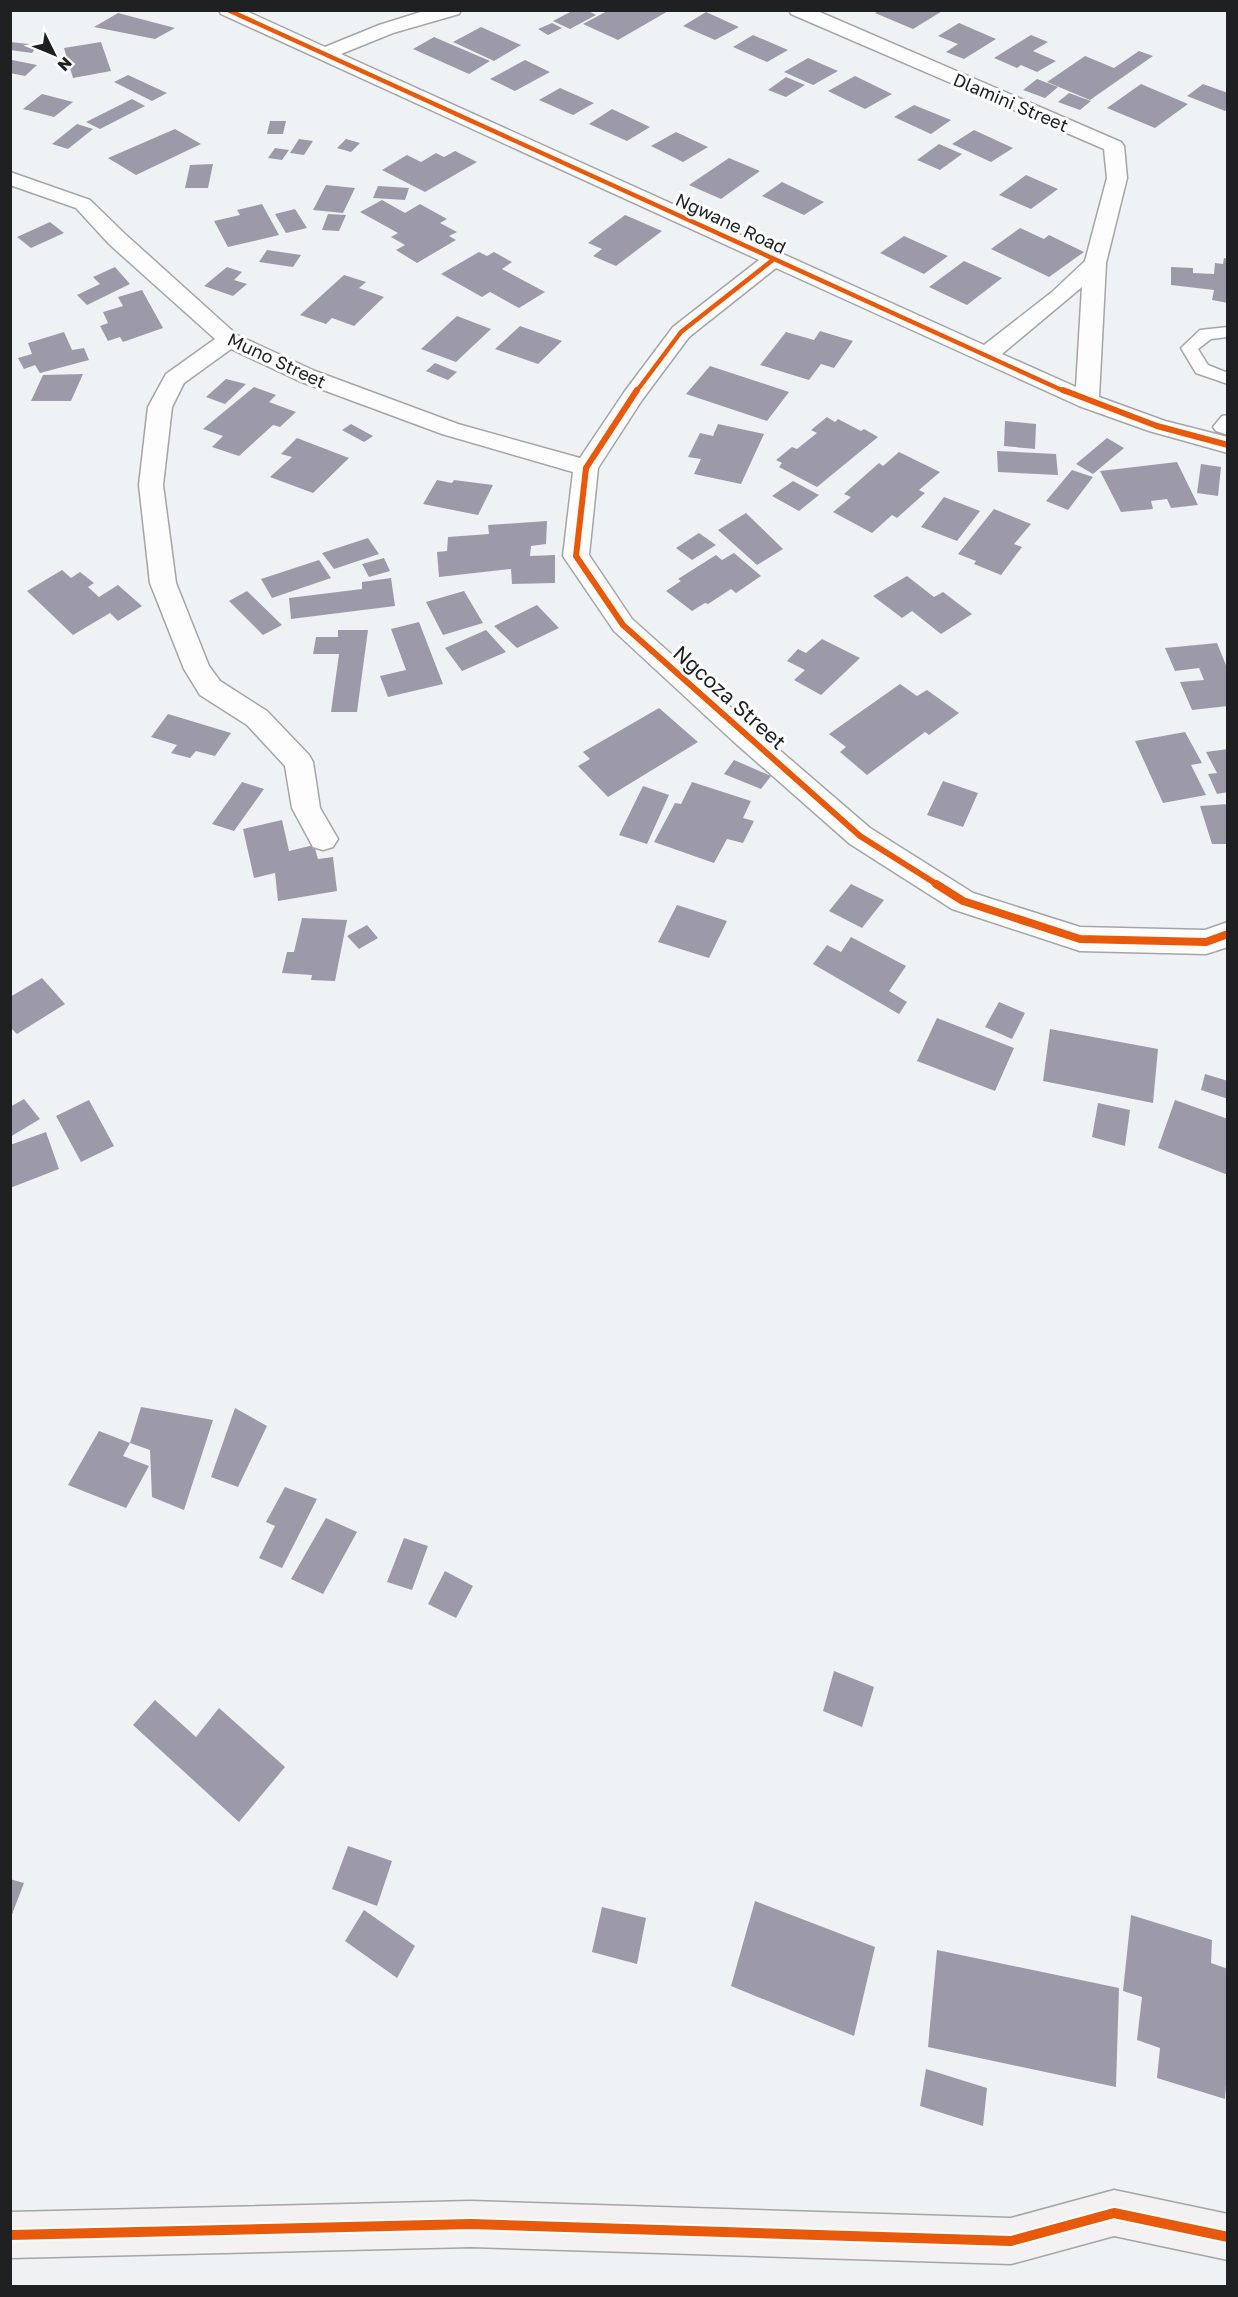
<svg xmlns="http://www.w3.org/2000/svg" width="1238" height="2297" viewBox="0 0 1238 2297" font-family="'Golos Text',sans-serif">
	<rect width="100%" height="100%" fill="#eff2f5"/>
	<path fill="#9c9aa8" d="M574,10h13l9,5 -26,14 -17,-8z
		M609,10h61l-52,30 -35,-16z
		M880,10h64l-31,19 -38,-16z
		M706,12l33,15 -24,13 -32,-14z
		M118,13l57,15 -20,11 -61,-12z
		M552,23l10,5 -14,7 -10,-6z
		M959,23l37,16 -32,20 -18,-7 12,-8 -20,-8z
		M481,27l40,18 -27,16 -41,-19z
		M753,35l35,15 -21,12 -34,-15z
		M1031,35l17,7 -15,9 23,10 -19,11 -16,-7 -4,3 -23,-10z
		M434,37l56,24 -21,13 -56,-25z
		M10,42l28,3 -6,8 -22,-3z
		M101,42l10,29 -38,7 -9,-30z
		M1139,51l14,5 -63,44 -43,-18 38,-26 29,12z
		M808,58l30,13 -25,14 -29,-13z
		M12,60l25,5 -12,11 -15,-3z
		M525,60l25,12 -35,19 -25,-12z
		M128,75l39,18 -15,8 -38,-19z
		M855,76l37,18 -27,15 -37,-18z
		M786,77l19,8 -19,12 -18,-7z
		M1037,79l21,8 -13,11 -22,-8z
		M1141,84l47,20 -33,24 -48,-20z
		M1203,84l25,9v16l-3,2 -38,-15z
		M560,88l34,15 -21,12 -34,-15z
		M1069,93l22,8 -11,9 -22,-8z
		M42,94l31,8 -19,15 -31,-8z
		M132,99l13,7 -45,23 -14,-7z
		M914,105l37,15 -20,14 -37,-17z
		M612,109l38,18 -23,14 -38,-17z
		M270,121h16l-3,13h-16z
		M77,124l16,5 -25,20 -16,-5z
		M175,129l26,15 -65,31 -28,-17z
		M974,130l39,18 -22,14 -39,-18z
		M676,132l32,15 -25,15 -32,-16z
		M299,139l14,2 -9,14 -14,-2z
		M346,139l14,4 -9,9 -14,-4z
		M939,144l23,10 -22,16 -23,-10z
		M275,148l14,2 -7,10 -14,-2z
		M455,151l22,11 -52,30 -43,-22 25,-15 14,7 15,-9 8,4z
		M729,158l31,13 -39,28 -32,-14z
		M213,164l-5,24h-23l5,-23z
		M1026,175l32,14 -27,20 -32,-14z
		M782,182l42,20 -20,13 -42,-19z
		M326,185l29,3 -12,25 -30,-3z
		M378,186l31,2 -4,12 -32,-2z
		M382,200l23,13 15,-9 27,15 -7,4 17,9 -8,4 7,4 -39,23 -21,-13 9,-5 -14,-8 7,-4 -38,-21z
		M262,204l17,31 -51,12 -14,-26 26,-6 -3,-5z
		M295,209l12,19 -21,5 -11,-19z
		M328,214l18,1 -7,16 -17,-1z
		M625,215l37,16 -46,35 -23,-10 9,-7 -14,-6z
		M50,222l14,11 -33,15 -14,-11z
		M1020,228l24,11 5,-4 35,17 -35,25 -58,-28z
		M904,236l44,20 -24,18 -44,-21z
		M267,250l34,5 -8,12 -34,-5z
		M479,252l8,4 7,-4 18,10 -10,7 43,23 -26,16 -29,-16 -8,5 -41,-23z
		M1224,258l4,1v44l-16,-3 2,-10 -43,-5v-18l22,1v5l21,1 1,-11 8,1z
		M964,261l38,17 -35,27 -38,-18z
		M115,267l15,17 -43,21 -10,-10 23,-11 -7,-7z
		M227,267l15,5 -8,8 13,4 -14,12 -29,-10z
		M344,275l22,7 -7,6 25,9 -30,29 -22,-8 -6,6 -26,-9z
		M142,290l21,38 -40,14 -3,-5 -12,4 -8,-15 8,-3 -5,-11 20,-6 -5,-9z
		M457,316l34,13 -35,33 -35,-13z
		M520,326l42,15 -24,23 -43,-15z
		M820,331l33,10 -19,27 -13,-4 -12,16 -49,-15 26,-33 28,8z
		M64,332l8,18 12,-2 5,12 -49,13 -5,-8 -11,4 -6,-11 14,-4 -4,-11z
		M435,363l22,9 -9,8 -22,-9z
		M710,366l79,26 -22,29 -81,-27z
		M83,374l-12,27h-40l12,-26z
		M226,379l20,5 -21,20 -19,-7z
		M254,387l22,8 -7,7 27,10 -16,15 -7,-2 -34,31 -27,-9 11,-11 -20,-7z
		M827,417l8,5 3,-3 23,12 3,-2 14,8 -61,50 -38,-20 3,-4 -6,-3 16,-13 5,2 20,-16 -6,-3z
		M1005,421l31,3 -1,25 -31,-3z
		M351,424l22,12 -9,6 -22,-12z
		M718,424l46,10 -23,50 -47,-10 7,-15 -13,-2 12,-24 13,3z
		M297,438l52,20 -36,35 -43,-16 22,-20 -11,-3z
		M1107,438l17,10 -31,26 -17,-10z
		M997,451l59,3 2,21 -60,-3z
		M899,452l41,20 -21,18 6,3 -28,25 -5,-3 -20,18 -39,-21 18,-15 -7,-3 35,-31 4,3z
		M1177,462l21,43 -27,3 -4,-9 -16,2 2,8 -32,3 -21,-41z
		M1201,464l20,3 -3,29 -21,-3z
		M1072,470l21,7 -25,33 -22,-9z
		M437,480l15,3 2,-3 39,5 -15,30 -55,-11z
		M793,481l26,14 -20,16 -27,-15z
		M944,497l36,14 -23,30 -36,-14z
		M994,509l37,15 -17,20 8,3 -21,28 -27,-11 2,-3 -18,-7z
		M746,513l37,36 -26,16 -39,-35z
		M547,521l-1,23 -15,2 -1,10 25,-1v28l-43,1 -1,-15 -72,8 -2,-25 10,-1 1,-14 41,-3 -1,-9z
		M699,533l17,12 -24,15 -16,-12z
		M368,538l11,16 -45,15 -12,-16z
		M734,553l27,23 -25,17 -5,-4 -23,15 -3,-1 -13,8 -26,-20 15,-10 -3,-2 38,-24 6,5z
		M384,558l6,13 -21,6 -7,-13z
		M319,560l12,18 -59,20 -11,-19z
		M62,570l9,8 9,-6 14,11 -6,4 11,10 19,-12 24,21 -24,15 -8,-8 -37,22 -46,-44z
		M907,576l27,21 9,-5 29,22 -31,20 -29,-23 -10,7 -29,-22z
		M391,578l4,28 -104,13 -2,-21 73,-9v-7z
		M247,591l35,34 -19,10 -34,-34z
		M464,591l19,32 -40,12 -17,-33z
		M537,605l22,23 -42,20 -23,-22z
		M419,622l24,62 -55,13 -8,-21 26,-6 -15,-41z
		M338,630h30l-11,82h-26l8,-58h-26l3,-17h22z
		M486,630l20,22 -44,19 -17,-23z
		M822,639l38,19 -39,37 -27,-15 11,-10 -18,-9 11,-12 8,4z
		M1217,643l11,27v36l-36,4 -12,-28 24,-2 -5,-12 -24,3 -10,-23z
		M900,684l17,12 10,-6 32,23 -30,22 -4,-3 -58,43 -27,-23 6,-5 -17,-13z
		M659,708l39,34 -90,55 -30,-31 12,-7 -7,-7z
		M168,714l63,19 -16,23 -19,-5 -6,7 -19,-5 6,-8 -26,-8z
		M1185,732l17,31 -11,2 15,30 -43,8 -28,-62z
		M1228,749v43l-11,2 -9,-20 9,-1 -11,-21z
		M734,760l37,16 -10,13 -37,-15z
		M943,781l35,12 -15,34 -36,-12z
		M242,782l22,7 -30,42 -22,-7z
		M692,782l59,19 -8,17 11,3 -11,22 -16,-4 -13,24 -60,-21 21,-39 6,1z
		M643,786l26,9 -22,49 -28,-9z
		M1228,804v40h-16l-12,-38z
		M282,820l7,31 25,-6 4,14 15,-2 4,34 -59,10 -3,-28 -21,5 -11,-49z
		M851,884l33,16 -22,28 -33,-17z
		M677,905l50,16 -18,37 -51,-16z
		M302,918l45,2 -12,61 -24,-1 1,-5 -30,-2 5,-21h7z
		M367,925l11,13 -19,11 -12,-13z
		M851,937l55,29 -17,25 18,11 -8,12 -86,-50 14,-19 14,7z
		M42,978l23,26 -48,30 -7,-7v-30z
		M999,1002l26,11 -13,26 -27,-12z
		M937,1018l77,30 -19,43 -78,-30z
		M1050,1029l108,20 -5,54 -110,-22z
		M1205,1074l23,7v18l-27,-9z
		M24,1099l16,20 -30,18v-30z
		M89,1100l25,46 -33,16 -25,-46z
		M1175,1100l53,19v56l-70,-27z
		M1098,1103l32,7 -5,36 -33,-9z
		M46,1132l13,37 -49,19v-43z
		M141,1407l72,13 -29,90 -32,-13 -2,-47 -20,-7z
		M235,1408l32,18 -29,61 -27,-10z
		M99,1431l31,12 -7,13 26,10 -23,42 -58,-23z
		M285,1487l32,12 -35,69 -23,-10 16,-32 -9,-4z
		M326,1518l31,14 -34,62 -32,-15z
		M404,1538l24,8 -16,44 -25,-8z
		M445,1571l28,15 -17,32 -28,-14z
		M834,1671l40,16 -12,40 -39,-16z
		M155,1700l41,37 23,-29 66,59 -46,55 -106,-97z
		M348,1846l44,15 -15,45 -45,-17z
		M10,1879l14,4 -13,34h-1z
		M755,1901l120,46 -21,89 -123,-50z
		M602,1907l44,11 -9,46 -45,-12z
		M364,1910l51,36 -18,32 -52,-37z
		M1131,1915l81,25 -1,23 17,6v89l-3,41 -68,-21 3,-30 -23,-8 5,-43 -19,-6z
		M937,1950l182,38 -3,99 -188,-40z
		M926,2069l61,19 -4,38 -63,-20z"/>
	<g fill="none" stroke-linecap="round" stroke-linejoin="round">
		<g stroke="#a3a5a7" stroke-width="3">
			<path id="lane" d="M1228,327v10l-17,2 -13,10 10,16 20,8v11l-32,-11 -15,-25 19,-18z
				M1228,415v20l-12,-4 -3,-4 9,-11z"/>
		</g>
		<g stroke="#a3a5a7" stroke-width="3">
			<path id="street" d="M219,10h25l81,37 54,-22 48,-15h34l-2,4 -66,19 -52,21 643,291 68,-53 33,-31 22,-83 -3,-29 -313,-135 -2,-4h26l306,132 3,4 3,32 -21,85 -7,134 66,24 63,16v16l-79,-22 -70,-25 -303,-138 -87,69 -47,63 -44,68 -9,87 43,64 122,109 116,100 103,65 107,34 125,3 23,-8v25l-22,7 -126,-3 -128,-42 -102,-65 -116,-102 -120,-111 -51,-75 10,-84 -131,-38 -143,-53 -68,-32 -47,34 -12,24 -9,78 13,98 33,83 11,15 47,30 42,44 4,7 7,46 18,31 -5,8 -10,3 -10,-3 -21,-39 -7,-42 -38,-41 -47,-30 -16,-26 -34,-86 -11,-98 9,-78 18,-33 49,-35 -106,-95 -33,-36 -66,-23v-13l80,28 35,34 112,101 78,36 143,53 122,34 45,-67 48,-64 86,-67 -538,-246zM1082,287l-6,100 -74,-33z"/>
		</g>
		<g stroke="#a3a5a7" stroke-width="3">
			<path id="secondary" d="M1114,2190l114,24v46l-114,-24 -103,28 -540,-17 -461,11v-46l461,-11 540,17z"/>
		</g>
		<use href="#lane" fill="#fdfdfe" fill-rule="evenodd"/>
		<use href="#street" fill="#fdfdfe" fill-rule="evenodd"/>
		<use href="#secondary" fill="#f4f1f2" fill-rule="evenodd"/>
		<g stroke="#fff" stroke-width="7">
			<path id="cycleway-far3" d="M228,10l838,382
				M636,392l45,-60 93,-73"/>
		</g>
		<g stroke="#fff" stroke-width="9">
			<path id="cycleway-far2" d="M637,390l-51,78 -10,88 47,69 237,211 78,49
				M1063,390l94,36 71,19"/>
		</g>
		<g stroke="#fff" stroke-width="11">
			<path id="cycleway-far1" d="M936,884l27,17 117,38 126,3 22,-8"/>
		</g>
		<g stroke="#fff" stroke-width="14">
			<path id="cycleway" d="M10,2235l461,-11 540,17 103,-28 114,24"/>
		</g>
		<use href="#cycleway-far3" stroke="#e8590c" stroke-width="4.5"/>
		<use href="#cycleway-far2" stroke="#e8590c" stroke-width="6"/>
		<use href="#cycleway-far1" stroke="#e8590c" stroke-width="8"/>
		<use href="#cycleway" stroke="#e8590c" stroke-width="10"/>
	</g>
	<g text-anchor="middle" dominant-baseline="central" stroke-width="6" stroke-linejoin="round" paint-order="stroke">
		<g font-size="18" fill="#1e2022" stroke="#fff">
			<text transform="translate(1011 102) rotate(23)">Dlamini Street</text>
			<text transform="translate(731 223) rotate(25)">Ngwane Road</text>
			<text transform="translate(277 360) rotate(25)">Muno Street</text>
		</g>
		<g font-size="21" fill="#1e2022" stroke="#fff">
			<text transform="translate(730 697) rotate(42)">Ngcoza Street</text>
		</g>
	</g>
	<rect width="1238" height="2297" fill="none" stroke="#1e2022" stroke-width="24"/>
	<g transform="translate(54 54) rotate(133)" stroke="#ffffff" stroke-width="4.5" paint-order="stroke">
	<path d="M0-4.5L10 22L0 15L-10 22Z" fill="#1e2022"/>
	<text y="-9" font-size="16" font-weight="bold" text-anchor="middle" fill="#1e2022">N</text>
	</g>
</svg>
